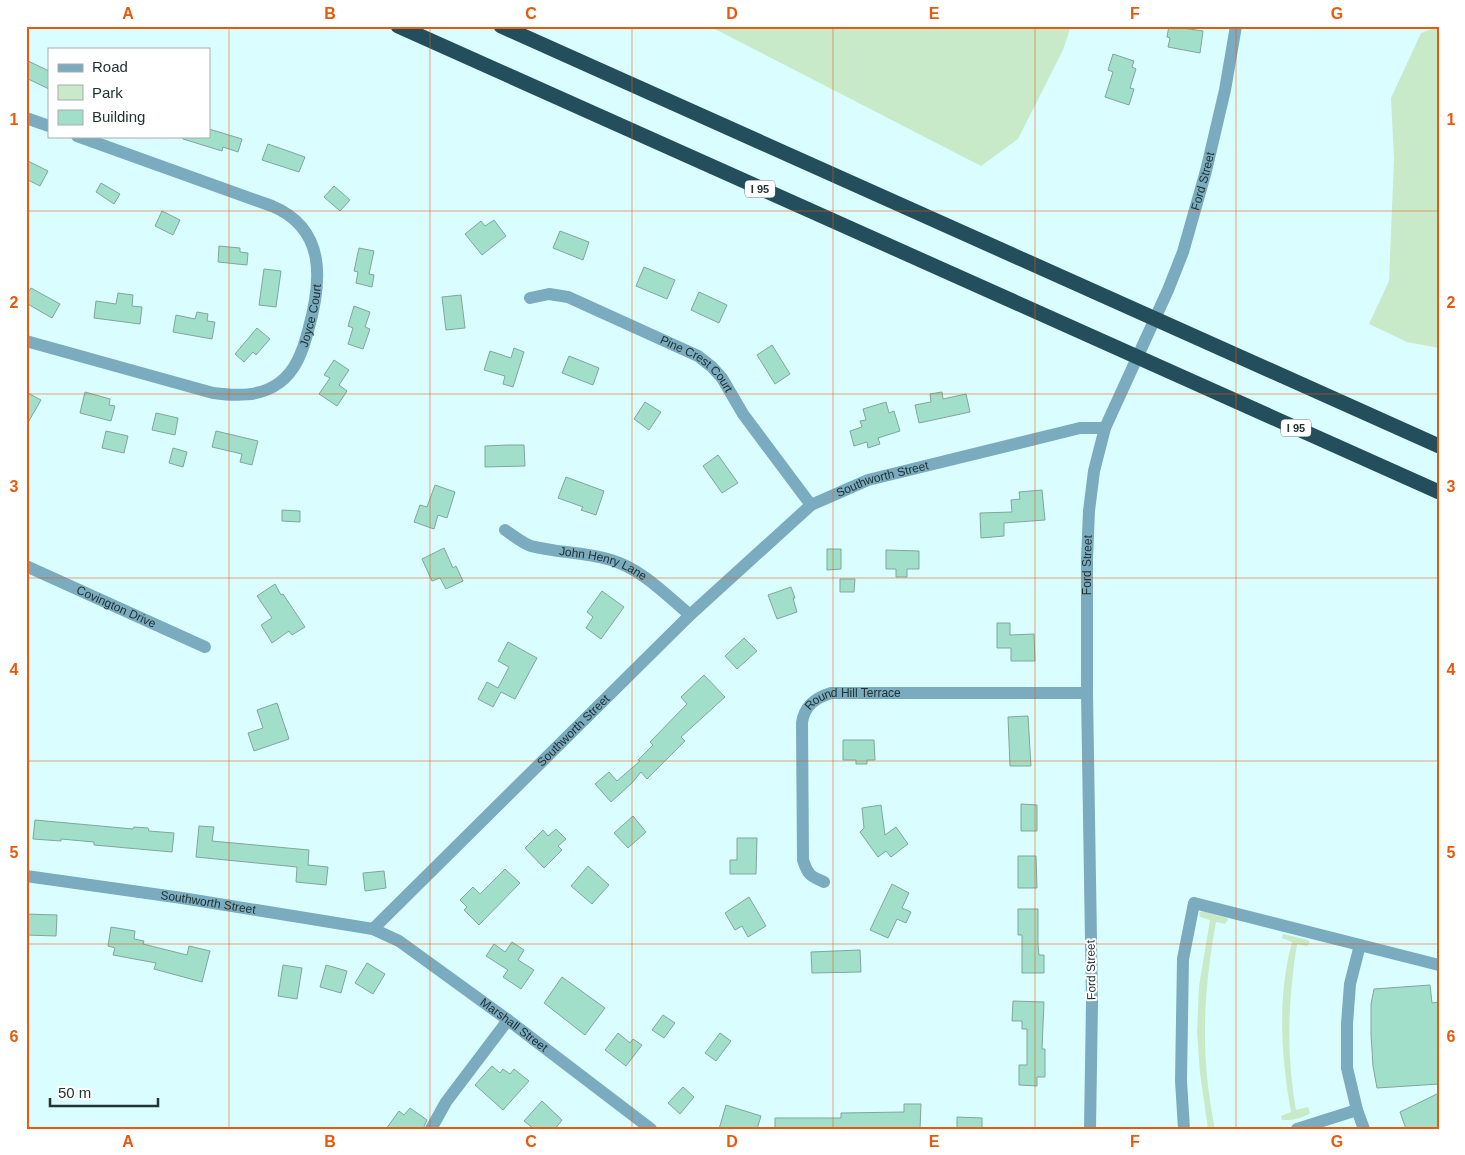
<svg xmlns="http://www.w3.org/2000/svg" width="1465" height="1155" viewBox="0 0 1465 1155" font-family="Helvetica,sans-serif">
	<rect width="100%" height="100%" fill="#dafeff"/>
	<path fill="#c8eac9" d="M709,26h362l-8,24 -45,89 -37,27z
		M1439,26v322l-32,-6 -38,-18 20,-43 5,-122 -3,-61 30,-65z
		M1202,911l25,7 1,2 -3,4 -9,-2c-13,72 -16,134 -1,207h-7l-8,-56 -3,-41 2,-46 11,-66 -10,-3 -1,-4z
		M1283,934l25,6 2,2 -3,4 -10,-2c-9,56 -11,110 -1,166l12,-3 2,6c-6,5 -20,8 -28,7l-1,-4 10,-4c-10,-56 -14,-114 1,-170l-10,-4z"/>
	<path fill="#a1dfca" stroke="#80a799" d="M1169,26l34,5 -3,22 -32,-6 2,-9 -3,-1z
		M1113,54l21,7 -2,6 4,2 -6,19 4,1 -5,16 -24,-8 8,-25 -5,-2z
		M26,60l23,11v18l-23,-11z
		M209,129l33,10 -4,13 -15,-5 -1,4 -39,-12v-3h26z
		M268,144l37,13 -6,15 -37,-12z
		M26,160l22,11 -8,15 -14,-7z
		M101,183l19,11 -6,10 -18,-12z
		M334,186l16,14 -10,11 -16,-14z
		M162,211l18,9 -7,15 -18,-9z
		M494,220l12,16 -24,19 -17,-21 16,-13 4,5z
		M560,231l29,11 -6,18 -30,-12z
		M219,246l21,2v4l8,1 -1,12 -29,-3z
		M359,248l15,3 -5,23 5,1 -2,12 -16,-4 2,-11 -4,-1z
		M644,267l31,13 -8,19 -31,-13z
		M264,269l17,2 -5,36 -17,-2z
		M31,288l29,16 -8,14 -26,-15v-8z
		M699,292l28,13 -8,18 -28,-13z
		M118,293l15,2 -1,11 10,1 -2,17 -46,-6 2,-17 20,3z
		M461,295l4,33 -19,2 -4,-33z
		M354,306l16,6 -5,15 5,2 -7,20 -15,-5 5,-16 -5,-2z
		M197,312l11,2 -1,7 8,1 -3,17 -39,-7 3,-17 19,4z
		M257,328l13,11 -14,16 -3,-3 -9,10 -9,-8z
		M772,345l18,29 -15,10 -18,-29z
		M514,348l10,4 -11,35 -10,-3 2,-8 -21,-6 6,-19 21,7z
		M569,356l30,12 -6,17 -31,-12z
		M334,360l15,10 -10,15 8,6 -10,15 -18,-12 11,-16 -6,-3z
		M26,392l15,8 -15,26z
		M85,392l25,7 -1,6 6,1 -4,15 -31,-8z
		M942,392l1,7 23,-5 4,18 -51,11 -4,-18 16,-3 -1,-8z
		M645,402l16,10 -12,18 -15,-11z
		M886,402l3,11 5,-2 6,20 -22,7 2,6 -12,4 -1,-6 -13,4 -4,-15 12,-4 -2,-6 6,-1 -3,-11z
		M156,413l22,5 -3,17 -23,-5z
		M106,431l22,5 -4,17 -22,-5z
		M216,431l42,10 -6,24 -12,-3 2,-8 -30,-7z
		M508,445h16l1,21 -40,1v-21z
		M173,448l14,4 -4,15 -14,-4z
		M718,455l20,28 -16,10 -19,-27z
		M566,477l38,14 -8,24 -15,-5 2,-3 -25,-9z
		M435,485l20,7 -8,26 -9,-3 -4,14 -20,-7 6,-17 7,2z
		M1042,490l3,30 -41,3v13l-23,2 -1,-25 32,-1 -1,-12 9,-1 -1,-7z
		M282,510l18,1v11l-18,-1z
		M444,548l9,20 3,-2 7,15 -17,8 -6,-11 -8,3 -10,-22z
		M827,549h14v20l-14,1z
		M886,550l33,1v18h-12v8h-11v-8h-10z
		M840,579h15l-1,13h-14z
		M275,584l6,11 2,-1 22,33 -13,8 -3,-4 -17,12 -11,-18 11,-7 -15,-22z
		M791,587l4,11h-2l4,14 -20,7 -9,-24z
		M602,591l22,16 -23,32 -15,-11 7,-11 -6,-5z
		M997,623h13v12l24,-1 1,27h-24v-13h-14z
		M744,638l13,13 -20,18 -12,-13z
		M508,642l29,16 -22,41 -14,-7 -8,15 -15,-8 9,-17 11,6 11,-21 -11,-6z
		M704,675l21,22 -44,40 4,4 -38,38 -6,-7 -9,11 -21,19 -16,-18 14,-12 8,9 23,-20 -2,-1 15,-15 -3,-3 37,-38 -6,-7z
		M277,703l12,36 -35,12 -6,-18 15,-5 -6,-18z
		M1028,716l3,50h-21l-2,-49z
		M843,740h31l1,20h-8v4h-11v-4h-13z
		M1021,804l16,1v26h-16z
		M881,805l4,30 11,-8 12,17 -17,13 -5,-6 -8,6 -18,-25 4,-4 -2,-20z
		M633,816l13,16 -18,16 -14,-15z
		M35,820l98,9 1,-2 14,1 1,3 25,2 -2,19 -78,-7v-3l-33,-3v2l-28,-2z
		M199,826l15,1 -2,14 97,9 -1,15 20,2 -2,18 -30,-3 1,-15 -101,-10z
		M556,829l10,10 -8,7 4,4 -18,18 -19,-20 18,-18 5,6z
		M737,838h20l-1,36h-26v-14h7z
		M1018,856h18l1,32h-19z
		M588,866l21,19 -17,19 -21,-18z
		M505,869l15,14 -41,42 -15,-15 3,-3 -7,-7 13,-13 7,7z
		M384,871l2,17 -21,3 -2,-18z
		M892,884l17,9 -7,15 9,4 -5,11 -9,-4 -9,19 -18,-8z
		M749,897l17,29 -18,11 -6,-11 -7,4 -10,-17z
		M1018,909h20v36l1,10h5v18h-22v-38h-4z
		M26,914l31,1 -1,21 -30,-1z
		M111,927l24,4 -1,8 10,2 -1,3 44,11 2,-9 21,5 -8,31 -48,-13 2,-6 -43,-8 2,-7 -7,-2z
		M512,942l12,8 -6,10 16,10 -13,19 -18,-12 5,-7 -22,-14 8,-12 11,8z
		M860,950l1,22 -49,1 -1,-21z
		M367,963l18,11 -12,20 -18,-11z
		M283,965l19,3 -5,31 -19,-3z
		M326,965l21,6 -6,22 -21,-6z
		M562,977l43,31 -20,27 -41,-32z
		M1430,985l2,18 7,-1v82l-62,4 -4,-22 -2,-31v-31l3,-15z
		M1013,1001l31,1 -2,47h3v28h-8v9l-18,-1v-20h8v-36h-5v-8h-10z
		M663,1015l12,8 -11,15 -12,-8z
		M618,1033l12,10 3,-4 9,6 -16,21 -21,-16z
		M720,1033l11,8 -15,20 -11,-8z
		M492,1066l8,7 3,-4 7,5 4,-5 15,12 -26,29 -28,-25z
		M683,1087l11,10 -14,17 -12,-11z
		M1439,1093v36h-33l-6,-17z
		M542,1101l20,19 -7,9h-21l-10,-8z
		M904,1104h17l-1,25h-145v-11h66v-5l63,-1z
		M726,1105l35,11 -4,13h-38z
		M410,1108l17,12 -4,9h-37l13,-18 5,4z
		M957,1117l25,1v11h-25z"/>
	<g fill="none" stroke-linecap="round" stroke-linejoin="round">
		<g stroke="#7babbe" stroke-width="12">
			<path d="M26,118l23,8"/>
			<path id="s1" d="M530,298l19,-4 19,3 130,59 14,11 10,11 21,36 68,91"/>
			<path id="s2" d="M26,341l187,52c23,3 47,4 66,-10 17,-12 24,-33 29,-52 14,-49 19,-102 -36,-125l-195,-70"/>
			<path id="s3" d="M505,530c8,5 17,13 26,16 27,7 54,6 80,14 31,9 55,35 79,55"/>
			<path id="s4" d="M26,566l179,81"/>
			<path id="s5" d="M26,876l156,22 191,31 26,12 109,79 143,109"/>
			<path id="s6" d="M824,882c-14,-6 -16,-7 -21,-22l-1,-137c2,-17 13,-25 29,-30h256"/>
			<path id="s7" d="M373,929l317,-314 121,-110 57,-25 212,-52h25"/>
			<path d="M1357,1110l7,19"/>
			<path d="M431,1129l15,-27 62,-82"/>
			<path id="s8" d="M1090,1129l2,-127 -5,-309v-134l2,-48 5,-40 11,-43 63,-138 15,-38 23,-81 19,-81 11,-64"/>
			<path d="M1184,1129l-3,-48 2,-122 11,-56 245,62"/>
			<path d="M1297,1129l60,-19 -10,-42v-44l3,-40 10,-39"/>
		</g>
		<path stroke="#254e5c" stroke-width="15" d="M398,26l1041,466
			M501,26l938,420"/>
	</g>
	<path fill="none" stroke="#e8590c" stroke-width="1" stroke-opacity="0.55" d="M229,26v1103M430,26v1103M632,26v1103M833,26v1103M1035,26v1103M1236,26v1103M26,211h1413M26,394h1413M26,578h1413M26,761h1413M26,944h1413"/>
	<g text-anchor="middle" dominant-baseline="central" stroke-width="4" stroke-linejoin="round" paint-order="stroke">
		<g fill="#fff" stroke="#647070" stroke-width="1">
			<rect x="745" y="180.5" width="30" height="17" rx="4"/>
			<rect x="1281" y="419.5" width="30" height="17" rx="4"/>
		</g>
		<g font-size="11" font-weight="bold" fill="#213333">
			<text x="760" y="189">I 95</text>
			<text x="1296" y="428">I 95</text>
		</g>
		<g font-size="12" fill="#213333" stroke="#fff">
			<text stroke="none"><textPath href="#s8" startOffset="969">Ford Street</textPath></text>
			<text stroke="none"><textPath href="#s2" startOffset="339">Joyce Court</textPath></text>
			<text stroke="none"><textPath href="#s1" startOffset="185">Pine Crest Court</textPath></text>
			<text stroke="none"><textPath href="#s7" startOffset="686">Southworth Street</textPath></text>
			<text stroke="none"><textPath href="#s3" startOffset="105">John Henry Lane</textPath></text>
			<text stroke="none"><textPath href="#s8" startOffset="564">Ford Street</textPath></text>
			<text stroke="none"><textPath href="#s4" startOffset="99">Covington Drive</textPath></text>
			<text stroke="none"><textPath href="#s6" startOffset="234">Round Hill Terrace</textPath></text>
			<text stroke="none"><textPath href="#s7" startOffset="282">Southworth Street</textPath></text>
			<text stroke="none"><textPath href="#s5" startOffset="184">Southworth Street</textPath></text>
			<text transform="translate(1091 970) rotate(-91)">Ford Street</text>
			<text stroke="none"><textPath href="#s5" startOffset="522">Marshall Street</textPath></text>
		</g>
	</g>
	<rect width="1465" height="1155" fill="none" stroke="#ffffff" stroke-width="55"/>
	<rect x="48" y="48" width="162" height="90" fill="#ffffff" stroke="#a6adad"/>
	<rect x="58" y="64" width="25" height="8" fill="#7babbe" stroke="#a6adad"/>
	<text x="92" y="72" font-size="15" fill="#213333">Road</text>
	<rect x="58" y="85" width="25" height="15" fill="#c8eac9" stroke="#a6adad"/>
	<text x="92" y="98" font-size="15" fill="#213333">Park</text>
	<rect x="58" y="110" width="25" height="15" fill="#a1dfca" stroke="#a6adad"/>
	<text x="92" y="122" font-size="15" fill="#213333">Building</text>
	<path d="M50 1098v8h108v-8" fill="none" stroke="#213333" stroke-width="2.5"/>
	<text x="58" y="1098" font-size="15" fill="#213333" stroke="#ffffff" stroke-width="4" paint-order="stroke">50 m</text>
	<rect x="28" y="28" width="1410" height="1100" fill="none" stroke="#e8590c" stroke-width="2"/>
	<g font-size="16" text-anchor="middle" font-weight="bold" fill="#e8590c">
		<text x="128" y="19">A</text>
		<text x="330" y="19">B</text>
		<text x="531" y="19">C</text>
		<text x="732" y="19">D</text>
		<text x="934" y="19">E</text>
		<text x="1135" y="19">F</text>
		<text x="1337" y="19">G</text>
		<text x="14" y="125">1</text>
		<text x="1451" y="125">1</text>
		<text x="14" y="308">2</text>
		<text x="1451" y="308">2</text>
		<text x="14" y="492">3</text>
		<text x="1451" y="492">3</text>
		<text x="14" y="675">4</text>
		<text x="1451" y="675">4</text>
		<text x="14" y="858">5</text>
		<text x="1451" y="858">5</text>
		<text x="14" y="1042">6</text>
		<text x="1451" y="1042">6</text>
		<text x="128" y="1147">A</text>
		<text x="330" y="1147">B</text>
		<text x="531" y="1147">C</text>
		<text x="732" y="1147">D</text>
		<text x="934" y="1147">E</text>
		<text x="1135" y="1147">F</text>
		<text x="1337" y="1147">G</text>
	</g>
</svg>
